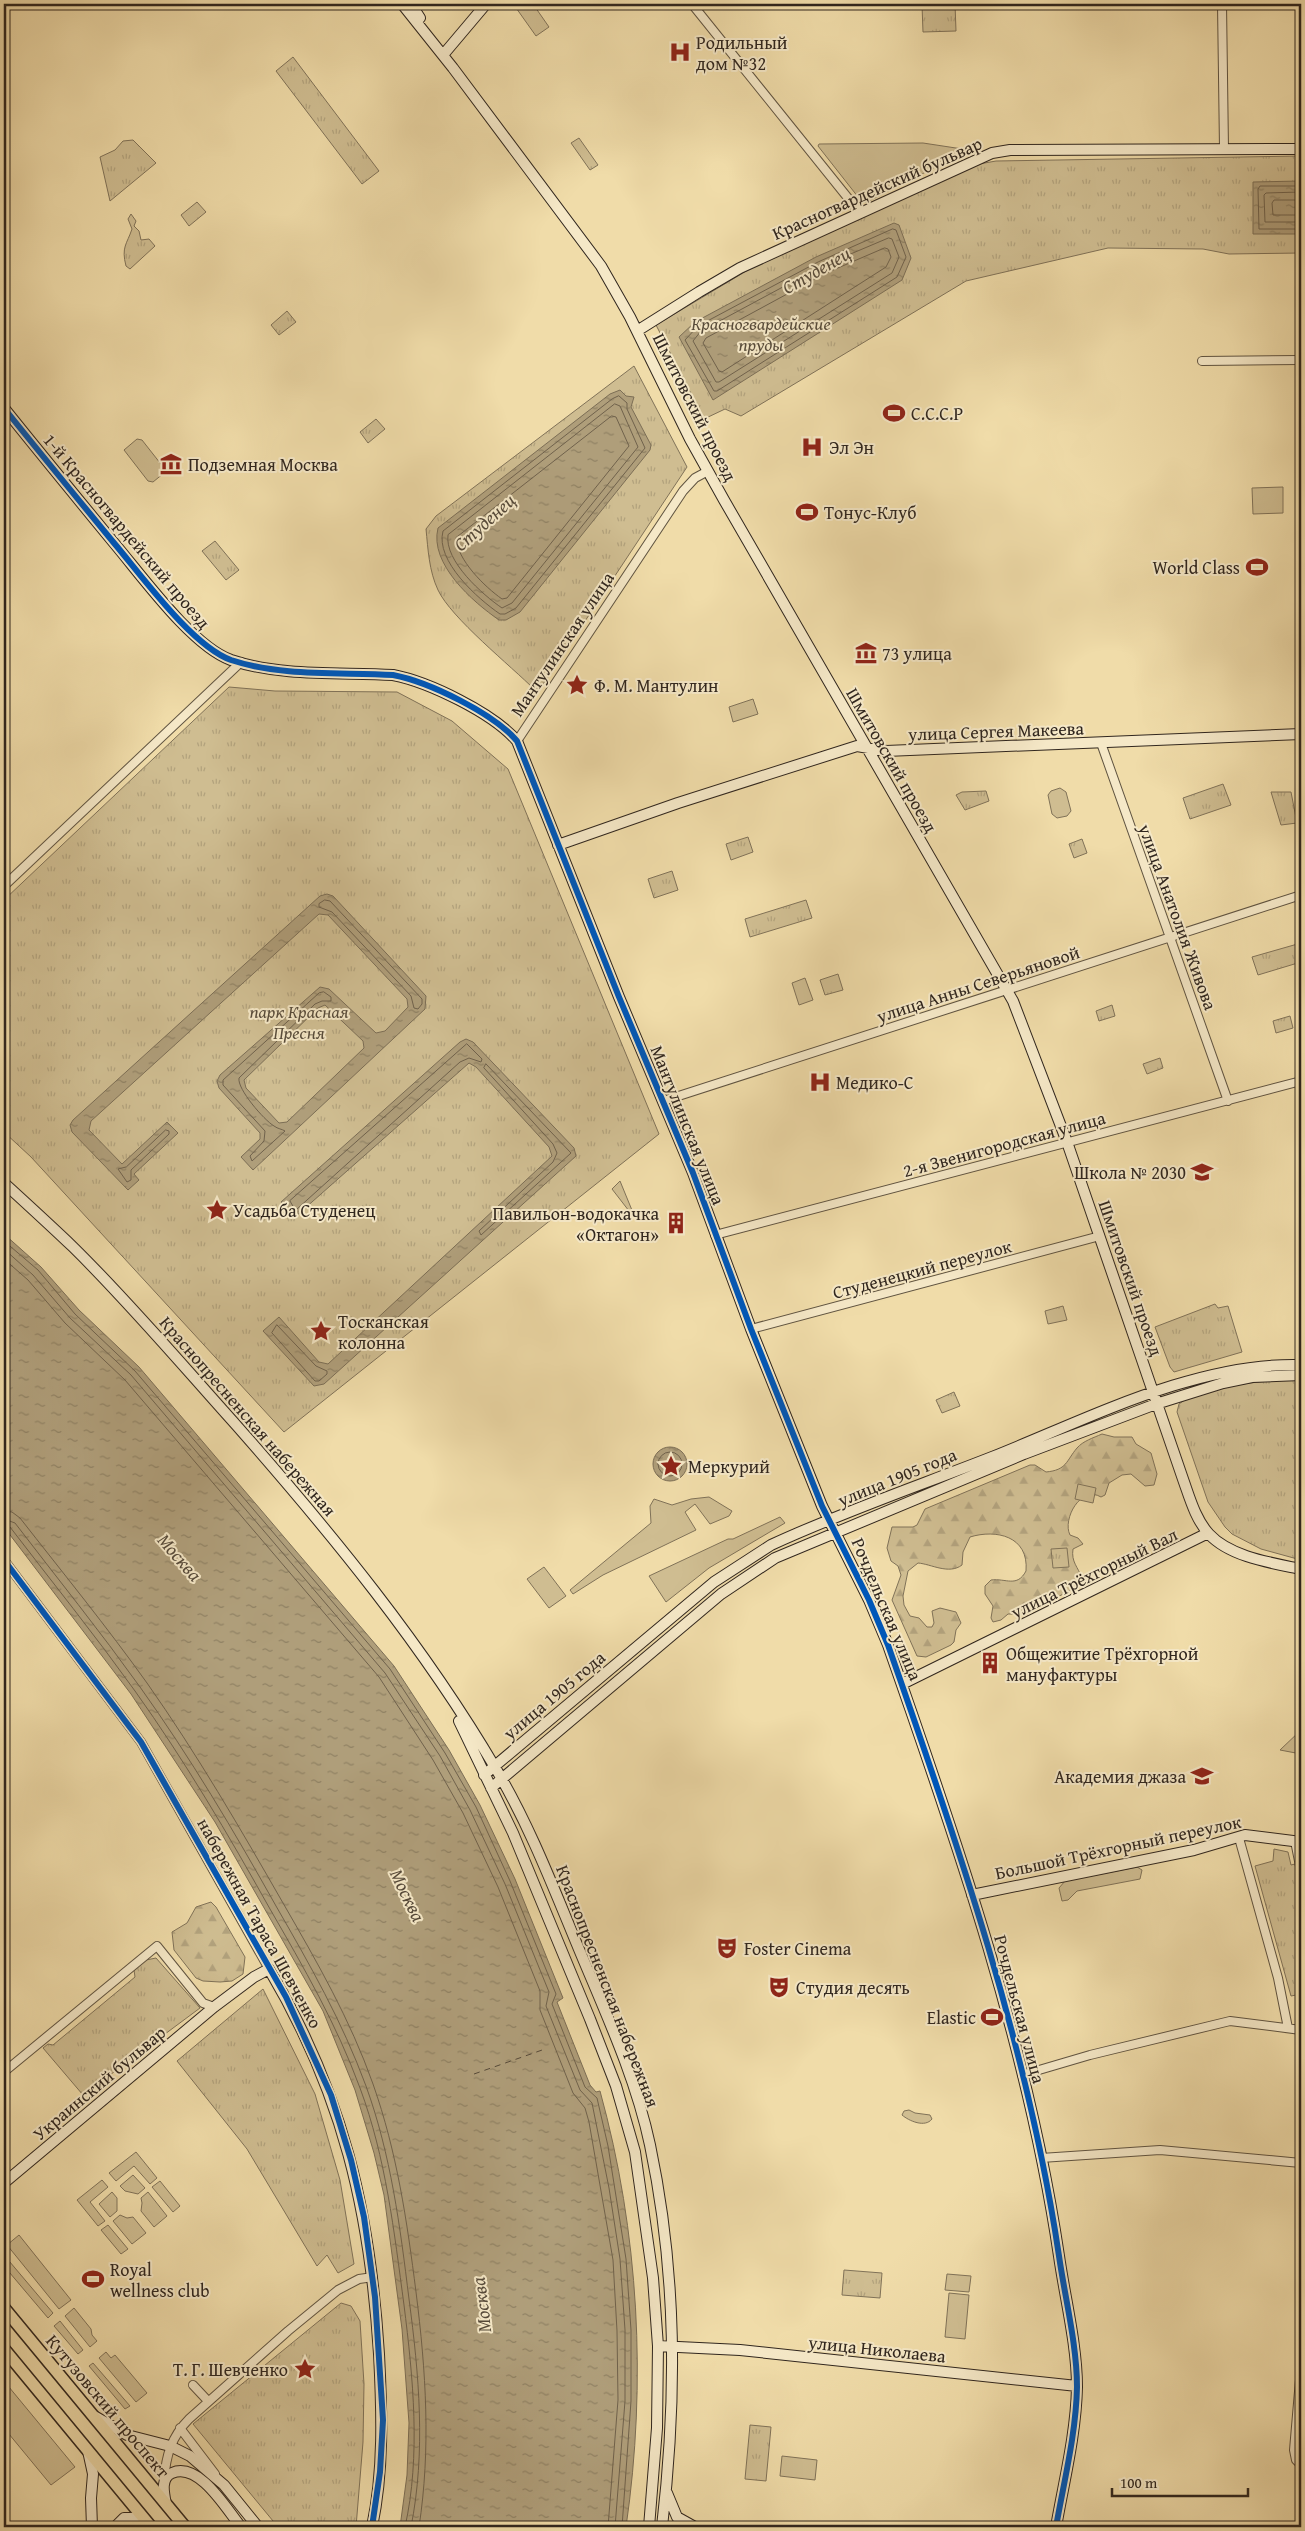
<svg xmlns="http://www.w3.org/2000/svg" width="1305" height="2531" viewBox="0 0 1305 2531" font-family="'Gentium Book Plus',serif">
	<defs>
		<pattern id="forest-firs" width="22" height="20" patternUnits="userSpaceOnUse" patternTransform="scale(1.25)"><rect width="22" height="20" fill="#cfbd91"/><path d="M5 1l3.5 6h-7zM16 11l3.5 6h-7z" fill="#b2a27d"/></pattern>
		<pattern id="park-tufts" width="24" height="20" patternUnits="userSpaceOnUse" patternTransform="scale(1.25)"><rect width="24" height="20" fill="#cfbd91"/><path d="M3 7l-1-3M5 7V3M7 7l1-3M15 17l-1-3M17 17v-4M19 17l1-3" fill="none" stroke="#b2a27d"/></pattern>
		<pattern id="water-ripples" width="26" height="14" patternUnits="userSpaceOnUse" patternTransform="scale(1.25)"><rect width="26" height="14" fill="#af9e7a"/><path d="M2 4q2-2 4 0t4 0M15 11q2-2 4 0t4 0" fill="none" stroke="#8f8163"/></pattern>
	</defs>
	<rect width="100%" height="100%" fill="#f0dca9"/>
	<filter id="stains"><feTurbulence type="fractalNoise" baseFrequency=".004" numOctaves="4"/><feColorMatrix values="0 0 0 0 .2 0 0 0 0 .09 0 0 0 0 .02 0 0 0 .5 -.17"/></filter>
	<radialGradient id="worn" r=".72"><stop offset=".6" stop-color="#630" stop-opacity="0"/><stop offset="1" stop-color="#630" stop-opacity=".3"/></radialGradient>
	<path fill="#cfbd91" stroke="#807258" d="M516,4h17l16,23 -13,9 -22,-31z
		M923,143l46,7 -102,52h-5l-44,-56 1,-2z
		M137,439l5,1 22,28v5l-11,9 -5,-1 -24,-31z
		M1283,487v26l-30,1 -1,-26z
		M753,699l5,15 -25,8 -4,-15z
		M1060,788l6,4 5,19 -4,5 -10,2 -5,-4 -4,-19 3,-4z
		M805,978l8,22 -14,5 -7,-22z
		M620,1181l16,39 -24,-31z
		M709,1497l23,14 -3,5 -19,8 -15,-20 -10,8 11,18 -93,45 -30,19 -3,-4 81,-67 -1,-17 4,-7 18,6 19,-6z
		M780,1517l5,6 -76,45 -43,34 -17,-26 79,-37h5z
		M544,1567l22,29 -17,12 -22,-29z
		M1301,1730v24l-21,-4z
		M1137,1867l5,3 -2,9 -63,12 -9,9 -6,1 -3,-13 6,-7z
		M909,2110l6,3 15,2 2,4c-7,9 -23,2 -30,-4l2,-4z
		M136,2152l21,26 -7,6 -16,-18 -18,15 -7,-8z
		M133,2175l12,13 -7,6 -13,-3 -5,-5z
		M102,2180l6,7 -18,15 15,19 -7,5 -21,-26z
		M160,2181l20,25 -7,6 -21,-25z
		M112,2192l5,6v13l-7,6 -11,-13z
		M148,2192l19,24 -13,11 -13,-16 1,-8 -1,-5z
		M120,2215l7,3 6,-1 13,16 -14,11 -19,-23z
		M108,2225l20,24 -7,5 -20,-24z
		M19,2235l52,65 -12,9 -52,-64z
		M4,2255l49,58 -5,5 -44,-52z
		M947,2274l24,2 -2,16 -24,-2z
		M949,2293l20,2 -4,44 -20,-2z
		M74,2308l17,21 1,6 5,6 -7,6 -25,-31z
		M60,2321l23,29 -5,4 -24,-28z
		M106,2352l5,6 4,-3 32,38 -11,9 -37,-44z
		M93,2363l37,43 -5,3 -36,-43z
		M4,2381l71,86 -24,18 -47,-57z
		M782,2456l35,4 -2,20 -35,-4z"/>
	<path fill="url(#forest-firs)" stroke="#807258" d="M1102,1434l12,3h18l4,7 15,9 6,21 -3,11 -9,1 -14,-12 -9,1 -13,8 -4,12 -4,2c-20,-12 -39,22 -31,38l8,3 5,6 -10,5c-2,13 5,18 9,29l-2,8 -29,14 -13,3 -13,11h-17l-7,6 -8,2 -2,-4 2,-12 -8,-12v-8l6,-6c15,-2 26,8 35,-9 3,-35 -30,-42 -56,-34l-7,15 -1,13c-13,10 -31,-1 -44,-2l-10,8 -5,25 1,9 6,11 9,2 8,9h5l2,-4 -2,-12 8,-3 16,4 5,11 -5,7 -2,12 -3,3 -25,12 -9,-1 -25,-56 9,-25 -3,-9 -7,-5 -4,-13 5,-21h21l4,-2 8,-16 105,-44h5l11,7c21,-2 20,-11 31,-24 6,-7 16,-10 25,-14z
		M211,1902l5,5 29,50 -2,17 -11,7 -12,1 -17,-1 -7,-3 -22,-28 -2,-18 15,-9 9,-16z"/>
	<path fill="url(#park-tufts)" stroke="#807258" d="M955,4l1,27 -33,1 -1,-27z
		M293,57l86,114 -17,13 -86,-113z
		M579,138l19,27 -8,5 -19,-27z
		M133,140l23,23 -46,38 -10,-44 15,-7 8,-9z
		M1301,156v97l-72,1 -26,-5 -95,-1 -142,33 -225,135 -16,-7 -21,10 -48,-94 92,-55 231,-106 17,-3z
		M197,202l9,10 -17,14 -8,-11z
		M131,214l5,7 -2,5 5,5 2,9 8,-1 6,7 -25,23 -4,-3c-5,-19 1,-22 6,-37l-4,-10z
		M287,311l9,11 -17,13 -8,-10z
		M634,366l53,101 -145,219 -7,4c-24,-24 -84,-72 -97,-100 -9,-19 -10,-41 -12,-61l10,-13z
		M376,419l9,10 -17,14 -8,-11z
		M215,541l24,29 -13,10 -24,-29z
		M229,687l46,4 122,1 55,29 56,48 151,365 -375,298 -253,-275 -27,-25v-232z
		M1223,784l8,21 -41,14 -7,-21z
		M986,791l3,10 -24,9 -9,-15 6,-3z
		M1271,792h20l6,31 -16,2z
		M748,837l5,15 -22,8 -5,-16z
		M1082,839l5,14 -13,5 -5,-14z
		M672,871l6,19 -24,8 -6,-19z
		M806,900l6,18 -62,19 -5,-18z
		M1301,943v19l-43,13 -6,-18z
		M838,974l5,16 -18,5 -5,-15z
		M1112,1005l3,11 -16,5 -3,-10z
		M1290,1016l3,12 -17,5 -3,-12z
		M1160,1058l3,10 -16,6 -4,-10z
		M1215,1304l3,4 10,-2 14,46 -68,20 -4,-5 -15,-40z
		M1063,1306l4,14 -19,4 -3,-13z
		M1301,1379v181l-40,-11 -29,-15 -7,-7 -17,-25 -31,-90 2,-8c23,-19 93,-24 122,-25z
		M954,1392l6,14 -18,7 -6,-13z
		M1078,1484l18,4 -3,15 -18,-4z
		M1067,1548l2,19 -16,1 -2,-19z
		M1274,1849l14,3 3,13 4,-1 6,30v100l-10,2 -36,-130 18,-5z
		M156,1958l44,50 -117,87 -40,-47 5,-4 5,1 82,-68 -1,-7 12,-10z
		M263,1989l52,105 25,86 14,84 -16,9 -11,-18 -10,11 -70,-117 -70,-88z
		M844,2270l38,3 -2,25 -38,-3z
		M341,2303l10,3 9,15 4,63 -1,58 -7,85h-78l-85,-103z
		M750,2425l21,2 -5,54 -21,-2z"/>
	<path fill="url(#water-ripples)" stroke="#7c6e55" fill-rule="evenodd" d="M1301,181v53h-48v-52z
		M894,223l5,2 12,33 -9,22 -189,120 -34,-63 16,-15 121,-65z
		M620,390l6,6 8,1 -3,10 20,38 -1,5 -130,162 -14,8h-7c-26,-18 -70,-56 -61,-92l172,-134z
		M327,894l6,2 93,100 -1,13 -172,161 -12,-13 19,-18v-6l-41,-45 -2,-7 3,-6 100,-88 9,2 47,44 9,-2 23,-24 -1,-8 -79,-84 -9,-1 -228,207 -2,9 33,34 45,-42 11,11 -44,41 5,6 -11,10 -56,-58 -2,-7 3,-5 247,-224zM325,1005l38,36 1,7 -77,74 -8,1 -33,-35 -2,-8 74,-72z
		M466,1039l7,3 101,106 2,8 -252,228 -10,2 -51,-55 16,-14 40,45 9,2 224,-208 -3,-9 -73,-80 -7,-4 -174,154 -14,-15 179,-160z
		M4,1234l37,33 38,43 60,57 255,299 55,84 31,55 35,74 48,119 -6,4 33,83 6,7 4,-1c39,141 47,292 26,436h-226l7,-52 2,-52 -7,-94 -18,-134 -10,-42 -19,-63 -32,-79 -108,-189 -84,-128 -127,-167z
		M653 1464a17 17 0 1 1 34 0a17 17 0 1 1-34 0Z"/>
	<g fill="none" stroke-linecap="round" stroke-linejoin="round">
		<path stroke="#70624c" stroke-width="1" d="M1301,186h-41l-2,3 1,40h42
			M1301,192l-35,1 -2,2 1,27h36
			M1301,200h-27l-2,3 1,12h28
			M893,229l3,1 10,27 -9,20 -180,114h-3l-29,-51 13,-14 120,-64z
			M889,238l3,1 7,18 -7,16 -173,109h-3l-23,-41 8,-10 119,-64z
			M885,248l3,1 3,8 -5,10 -164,105 -3,-1 -16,-28 3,-5 118,-64z
			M619,396l8,7v6l18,39 -129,160 -11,6h-5c-22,-15 -65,-53 -57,-83l169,-132z
			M615,404l5,2 18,41 -126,156 -10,5c-19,-13 -58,-47 -54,-73z
			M612,416l4,1 13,29 -122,152 -5,1c-17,-12 -45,-39 -46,-61z
			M325,900l5,1 92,98v5l-4,5 -4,-1 -3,-12 -79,-84 -13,-5v-3z
			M324,992l7,5v4h-9l-7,3 -76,74c-2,11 25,42 35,48 4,3 8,3 11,5l-33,30 -2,-5 14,-15 1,-10 -42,-46v-5l96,-87z
			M467,1044l15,15 -1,3 -12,-4 -9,4 -163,147 -3,-1 -4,-7z
			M486,1064l85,89 -90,82 -2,-4 74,-69 4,-9 -4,-9 -69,-76z
			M166,1130l3,1v3l-38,36v10l-4,2 -9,-13 8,-2z
			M4,1241l34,29 37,44 60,57 255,298 55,84 31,54 34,74 46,113 -4,10 33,83 12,11 11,48 18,113 5,71v71l-9,126
			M4,1249l29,26 37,43 61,57 254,298 55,83 30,54 35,74 44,108 -3,14 34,84 12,13 17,85 11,71 5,71v71l-10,126
			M4,1259l24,21 37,43 60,57 254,297 54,83 30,53 35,74 42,104v19l33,83 12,15 4,14 24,138 4,71 1,69 -10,127
			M277,1325l39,41 11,5v3l-8,7h-4l-43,-48z
			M658 1464a12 12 0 1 1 24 0a12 12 0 1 1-24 0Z
			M4,1511l8,1 8,6c43,55 87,109 127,165 50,71 93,145 136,220 34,59 67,116 90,181 24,68 34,137 43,208 10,79 15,157 3,235
			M4,1519l11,4c42,55 85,108 125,164 50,70 94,144 136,219 34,59 66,115 90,180 25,69 34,140 43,213 10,75 17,153 2,228
			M4,1525l6,2c42,55 85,108 125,164 50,70 93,143 135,218 34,59 66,114 90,179 26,70 34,143 44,217 9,72 17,151 1,222"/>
		<path stroke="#564a3a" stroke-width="1" stroke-dasharray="6 5" stroke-linecap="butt" d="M474,2074l71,-25"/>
		<g stroke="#605441" stroke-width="10">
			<path id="street" d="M692,4l164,204 6,4
				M1222,4l2,145
				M1202,361l99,-1
				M517,741l166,-250 12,-13 13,-7
				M1101,743l127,358
				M4,886l237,-224
				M663,1101l638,-206
				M715,1235l586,-154
				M751,1329l349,-93
				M4,1560l137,182 128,227
				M1239,1838l39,140 10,50
				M1295,1841l6,30
				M4,2072l153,-126 46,57 11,4
				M1022,2075l68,-20 140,-34 71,9
				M1041,2158l119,-8 141,13
				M1301,2368l-7,82 2,10 5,5
				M193,2385l15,16
				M180,2428l35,46
				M164,2480c2,-24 7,-43 25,-61l99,-88 50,-41 21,-11 14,-2"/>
		</g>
		<g stroke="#30261e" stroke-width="12">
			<path id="secondary" d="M402,4l51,64 148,198 29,51 60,122 34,61 289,501 54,141 117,340c6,17 12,38 25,52 21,23 63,29 92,35
				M411,4l9,14
				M443,55l43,-51
				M637,331l62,-39 41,-24 252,-115 18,-3 291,-1
				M4,408c36,45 73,90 110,135 28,33 78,103 117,117 51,17 109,12 162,15 36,7 100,38 124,66l102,256 74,176 58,156 71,177 47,94 19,45c70,199 140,402 171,611 6,42 18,89 18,131 -1,47 -13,94 -21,140
				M558,845l120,-42 179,-57 29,5 415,-17
				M4,1183c23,21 46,42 69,64 57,56 110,119 164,179 95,108 186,219 259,343 35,59 59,123 85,185 26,62 55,125 69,191 27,128 27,253 12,382
				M902,1684l306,-151
				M459,1721l54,112 77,186 26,67 19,66 18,126 5,68 -1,82 -8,99
				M484,1775l230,-193 57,-37c71,-33 147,-59 221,-88 96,-38 204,-95 309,-92
				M491,1788l230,-194 54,-36 249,-104 132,-50 67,-21 29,-6 49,-2
				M972,1895l222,-45 51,-15 56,7
				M4,2183l210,-176 40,-30 15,-8c74,125 101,241 110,385 3,58 5,116 -7,173
				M658,2346l82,4 337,36
				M96,2417l31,18 43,11 20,10 34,29 34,42
				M88,2451l5,23 -2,24 1,29
				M667,2493l10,24 18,10
				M166,2504c-2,-10 -6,-26 6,-31 27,-12 55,37 69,54
				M115,2527l9,-9h14l8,4"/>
		</g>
		<g stroke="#30261e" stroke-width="14">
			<path id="primary" d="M4,2308l181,219
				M4,2349l147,178"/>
		</g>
		<use href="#street" stroke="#f5e8c7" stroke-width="8"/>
		<use href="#secondary" stroke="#f5e8c7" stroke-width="10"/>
		<use href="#primary" stroke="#f0dca9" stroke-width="11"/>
		<g stroke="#f5e8c7" stroke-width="9">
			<path id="cycleway" d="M4,408c36,45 73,90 110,135 28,33 78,103 117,117 51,17 109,12 162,15 36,7 100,38 124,66l102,256 74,176 58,156 71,177 47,94 19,45c70,199 140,402 171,611 6,42 18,89 18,131 -1,47 -13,94 -21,140
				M4,1560l137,182 145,255 45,98 20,65 13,57 11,80 8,123 -3,52 -8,55"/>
		</g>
		<use href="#cycleway" stroke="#0057b8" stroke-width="6"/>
	</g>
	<defs>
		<g id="hospital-bare" transform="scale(1.725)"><path d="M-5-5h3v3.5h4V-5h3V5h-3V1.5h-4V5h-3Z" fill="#8f2418" stroke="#f5e8c7" stroke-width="2.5" paint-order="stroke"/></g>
		<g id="stadium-bare" transform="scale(1.725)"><path d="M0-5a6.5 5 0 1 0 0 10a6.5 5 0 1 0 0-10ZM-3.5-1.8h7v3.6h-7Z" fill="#8f2418" stroke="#f5e8c7" stroke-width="2.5" paint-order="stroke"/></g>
		<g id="museum-bare" transform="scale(1.725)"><path d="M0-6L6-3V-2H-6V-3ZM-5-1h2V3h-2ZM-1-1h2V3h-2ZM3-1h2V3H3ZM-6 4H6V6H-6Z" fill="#8f2418" stroke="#f5e8c7" stroke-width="2.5" paint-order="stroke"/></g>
		<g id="sight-bare" transform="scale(1.725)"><path d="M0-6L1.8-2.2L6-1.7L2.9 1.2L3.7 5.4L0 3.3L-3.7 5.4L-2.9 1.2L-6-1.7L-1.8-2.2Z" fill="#8f2418" stroke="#f5e8c7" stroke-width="2.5" paint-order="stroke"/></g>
		<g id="school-bare" transform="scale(1.725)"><path d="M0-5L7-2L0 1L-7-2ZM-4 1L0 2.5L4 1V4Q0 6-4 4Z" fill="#8f2418" stroke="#f5e8c7" stroke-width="2.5" paint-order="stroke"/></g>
		<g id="building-bare" transform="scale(1.725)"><path d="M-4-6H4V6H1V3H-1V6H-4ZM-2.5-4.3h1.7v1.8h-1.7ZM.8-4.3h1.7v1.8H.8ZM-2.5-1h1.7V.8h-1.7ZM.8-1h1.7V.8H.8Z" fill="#8f2418" stroke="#f5e8c7" stroke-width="2.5" paint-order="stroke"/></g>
		<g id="university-bare" transform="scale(1.725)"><path d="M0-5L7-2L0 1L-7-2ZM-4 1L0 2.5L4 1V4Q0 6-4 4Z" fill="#8f2418" stroke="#f5e8c7" stroke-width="2.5" paint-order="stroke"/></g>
		<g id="theatre-bare" transform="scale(1.725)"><path d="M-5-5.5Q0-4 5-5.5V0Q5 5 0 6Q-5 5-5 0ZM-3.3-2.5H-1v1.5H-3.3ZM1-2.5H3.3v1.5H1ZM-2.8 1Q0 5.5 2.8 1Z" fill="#8f2418" stroke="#f5e8c7" stroke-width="2.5" paint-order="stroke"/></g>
	</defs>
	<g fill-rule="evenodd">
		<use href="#hospital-bare" x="680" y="52"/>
		<use href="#stadium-bare" x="894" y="413"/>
		<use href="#hospital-bare" x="812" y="447"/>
		<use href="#museum-bare" x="171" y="464"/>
		<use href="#stadium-bare" x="807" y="512"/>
		<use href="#stadium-bare" x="1257" y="567"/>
		<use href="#museum-bare" x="866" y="653"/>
		<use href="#sight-bare" x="577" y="685"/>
		<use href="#hospital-bare" x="820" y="1082"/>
		<use href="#school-bare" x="1202" y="1172"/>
		<use href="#sight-bare" x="217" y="1210"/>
		<use href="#building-bare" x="676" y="1223"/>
		<use href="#sight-bare" x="321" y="1331"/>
		<use href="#sight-bare" x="671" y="1466"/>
		<use href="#building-bare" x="990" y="1663"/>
		<use href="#university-bare" x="1202" y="1776"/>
		<use href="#theatre-bare" x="727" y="1948"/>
		<use href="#theatre-bare" x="779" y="1987"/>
		<use href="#stadium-bare" x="992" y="2017"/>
		<use href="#stadium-bare" x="93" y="2279"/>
		<use href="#sight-bare" x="305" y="2369"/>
	</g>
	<g text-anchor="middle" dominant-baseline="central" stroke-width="4" stroke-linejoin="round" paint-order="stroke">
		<g font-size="18" fill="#30261e" stroke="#f5e8c7" text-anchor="start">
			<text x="696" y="42">Родильный<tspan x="696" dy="21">дом №32</tspan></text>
			<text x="911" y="413">С.С.С.Р</text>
			<text x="829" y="447">Эл Эн</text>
			<text x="188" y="464">Подземная Москва</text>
			<text x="824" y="512">Тонус-Клуб</text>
			<text x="1240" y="567" text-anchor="end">World Class</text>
			<text x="882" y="653">73 улица</text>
			<text x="594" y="685">Ф. М. Мантулин</text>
			<text x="836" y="1082">Медико-С</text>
			<text x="1186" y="1172" text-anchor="end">Школа № 2030</text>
			<text x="233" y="1210">Усадьба Студенец</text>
			<text x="659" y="1213" text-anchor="end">Павильон-водокачка<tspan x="659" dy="21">«Октагон»</tspan></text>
			<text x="338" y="1321">Тосканская<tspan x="338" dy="21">колонна</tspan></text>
			<text x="688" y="1466">Меркурий</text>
			<text x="1006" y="1653">Общежитие Трёхгорной<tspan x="1006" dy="21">мануфактуры</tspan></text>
			<text x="1186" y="1776" text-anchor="end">Академия джаза</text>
			<text x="744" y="1948">Foster Cinema</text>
			<text x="796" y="1987">Студия десять</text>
			<text x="976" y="2017" text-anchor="end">Elastic</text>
			<text x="110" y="2269">Royal<tspan x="110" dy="21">wellness club</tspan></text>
			<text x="288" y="2369" text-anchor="end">Т. Г. Шевченко</text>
		</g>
		<g font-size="18" fill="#30261e" stroke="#f5e8c7">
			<text transform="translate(877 188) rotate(-24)">Красногвардейский бульвар</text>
			<text transform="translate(695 407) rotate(63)">Шмитовский проезд</text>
			<text transform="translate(127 531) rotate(50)">1-й Красногвардейский проезд</text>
			<text transform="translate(562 644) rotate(-56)">Мантулинская улица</text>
			<text transform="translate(996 731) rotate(-2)">улица Сергея Макеева</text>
			<text transform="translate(892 760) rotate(60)">Шмитовский проезд</text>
			<text transform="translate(1178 917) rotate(70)">улица Анатолия Живова</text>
			<text transform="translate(978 984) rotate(-18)">улица Анны Северьяновой</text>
			<text transform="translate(688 1125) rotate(68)">Мантулинская улица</text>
			<text transform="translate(1004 1144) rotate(-15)">2-я Звенигородская улица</text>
			<text transform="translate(922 1269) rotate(-15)">Студенецкий переулок</text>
			<text transform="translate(1131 1278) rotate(71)">Шмитовский проезд</text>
			<text transform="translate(248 1416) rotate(49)">Краснопресненская набережная</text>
			<text transform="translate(897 1477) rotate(-22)">улица 1905 года</text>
			<text transform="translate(1094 1573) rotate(-26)">улица Трёхгорный Вал</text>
			<text transform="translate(887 1609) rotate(67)">Рочдельская улица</text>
			<text transform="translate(554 1695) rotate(-40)">улица 1905 года</text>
			<text transform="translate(1118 1847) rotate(-12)">Большой Трёхгорный переулок</text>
			<text transform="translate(260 1923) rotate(61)">набережная Тараса Шевченко</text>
			<text transform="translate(608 1986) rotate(69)">Краснопресненская набережная</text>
			<text transform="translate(1020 2009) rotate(75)">Рочдельская улица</text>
			<text transform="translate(99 2083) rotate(-40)">Украинский бульвар</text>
			<text transform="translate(877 2349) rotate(6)">улица Николаева</text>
			<text transform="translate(108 2406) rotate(50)">Кутузовский проспект</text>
		</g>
		<g font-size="18" font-style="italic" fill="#584c3b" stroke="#f5e8c7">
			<text x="761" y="323">Красногвардейские<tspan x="761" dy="21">пруды</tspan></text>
			<text x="299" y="1011">парк Красная<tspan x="299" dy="21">Пресня</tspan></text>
		</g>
		<g font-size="19" font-style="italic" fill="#564a3a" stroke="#f5e8c7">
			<text transform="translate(816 270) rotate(-30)">Студенец</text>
			<text transform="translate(484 522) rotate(-42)">Студенец</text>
			<text transform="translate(180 1557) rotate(49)">Москва</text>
			<text transform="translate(408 1895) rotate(64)">Москва</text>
			<text transform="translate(481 2305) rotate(-97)">Москва</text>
		</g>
	</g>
	<rect width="1305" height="2531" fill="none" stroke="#f0dca9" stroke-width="20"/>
	<rect x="5" y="5" width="1295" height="2521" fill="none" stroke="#30261e" stroke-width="2.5"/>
	<rect x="10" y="10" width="1285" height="2511" fill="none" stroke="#30261e"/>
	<path d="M1112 2488v8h136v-8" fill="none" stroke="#30261e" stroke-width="2.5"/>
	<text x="1120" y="2488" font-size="15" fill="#30261e" stroke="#f5e8c7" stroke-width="4" paint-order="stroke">100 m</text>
	<rect width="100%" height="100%" filter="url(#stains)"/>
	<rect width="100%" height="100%" fill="url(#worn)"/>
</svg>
